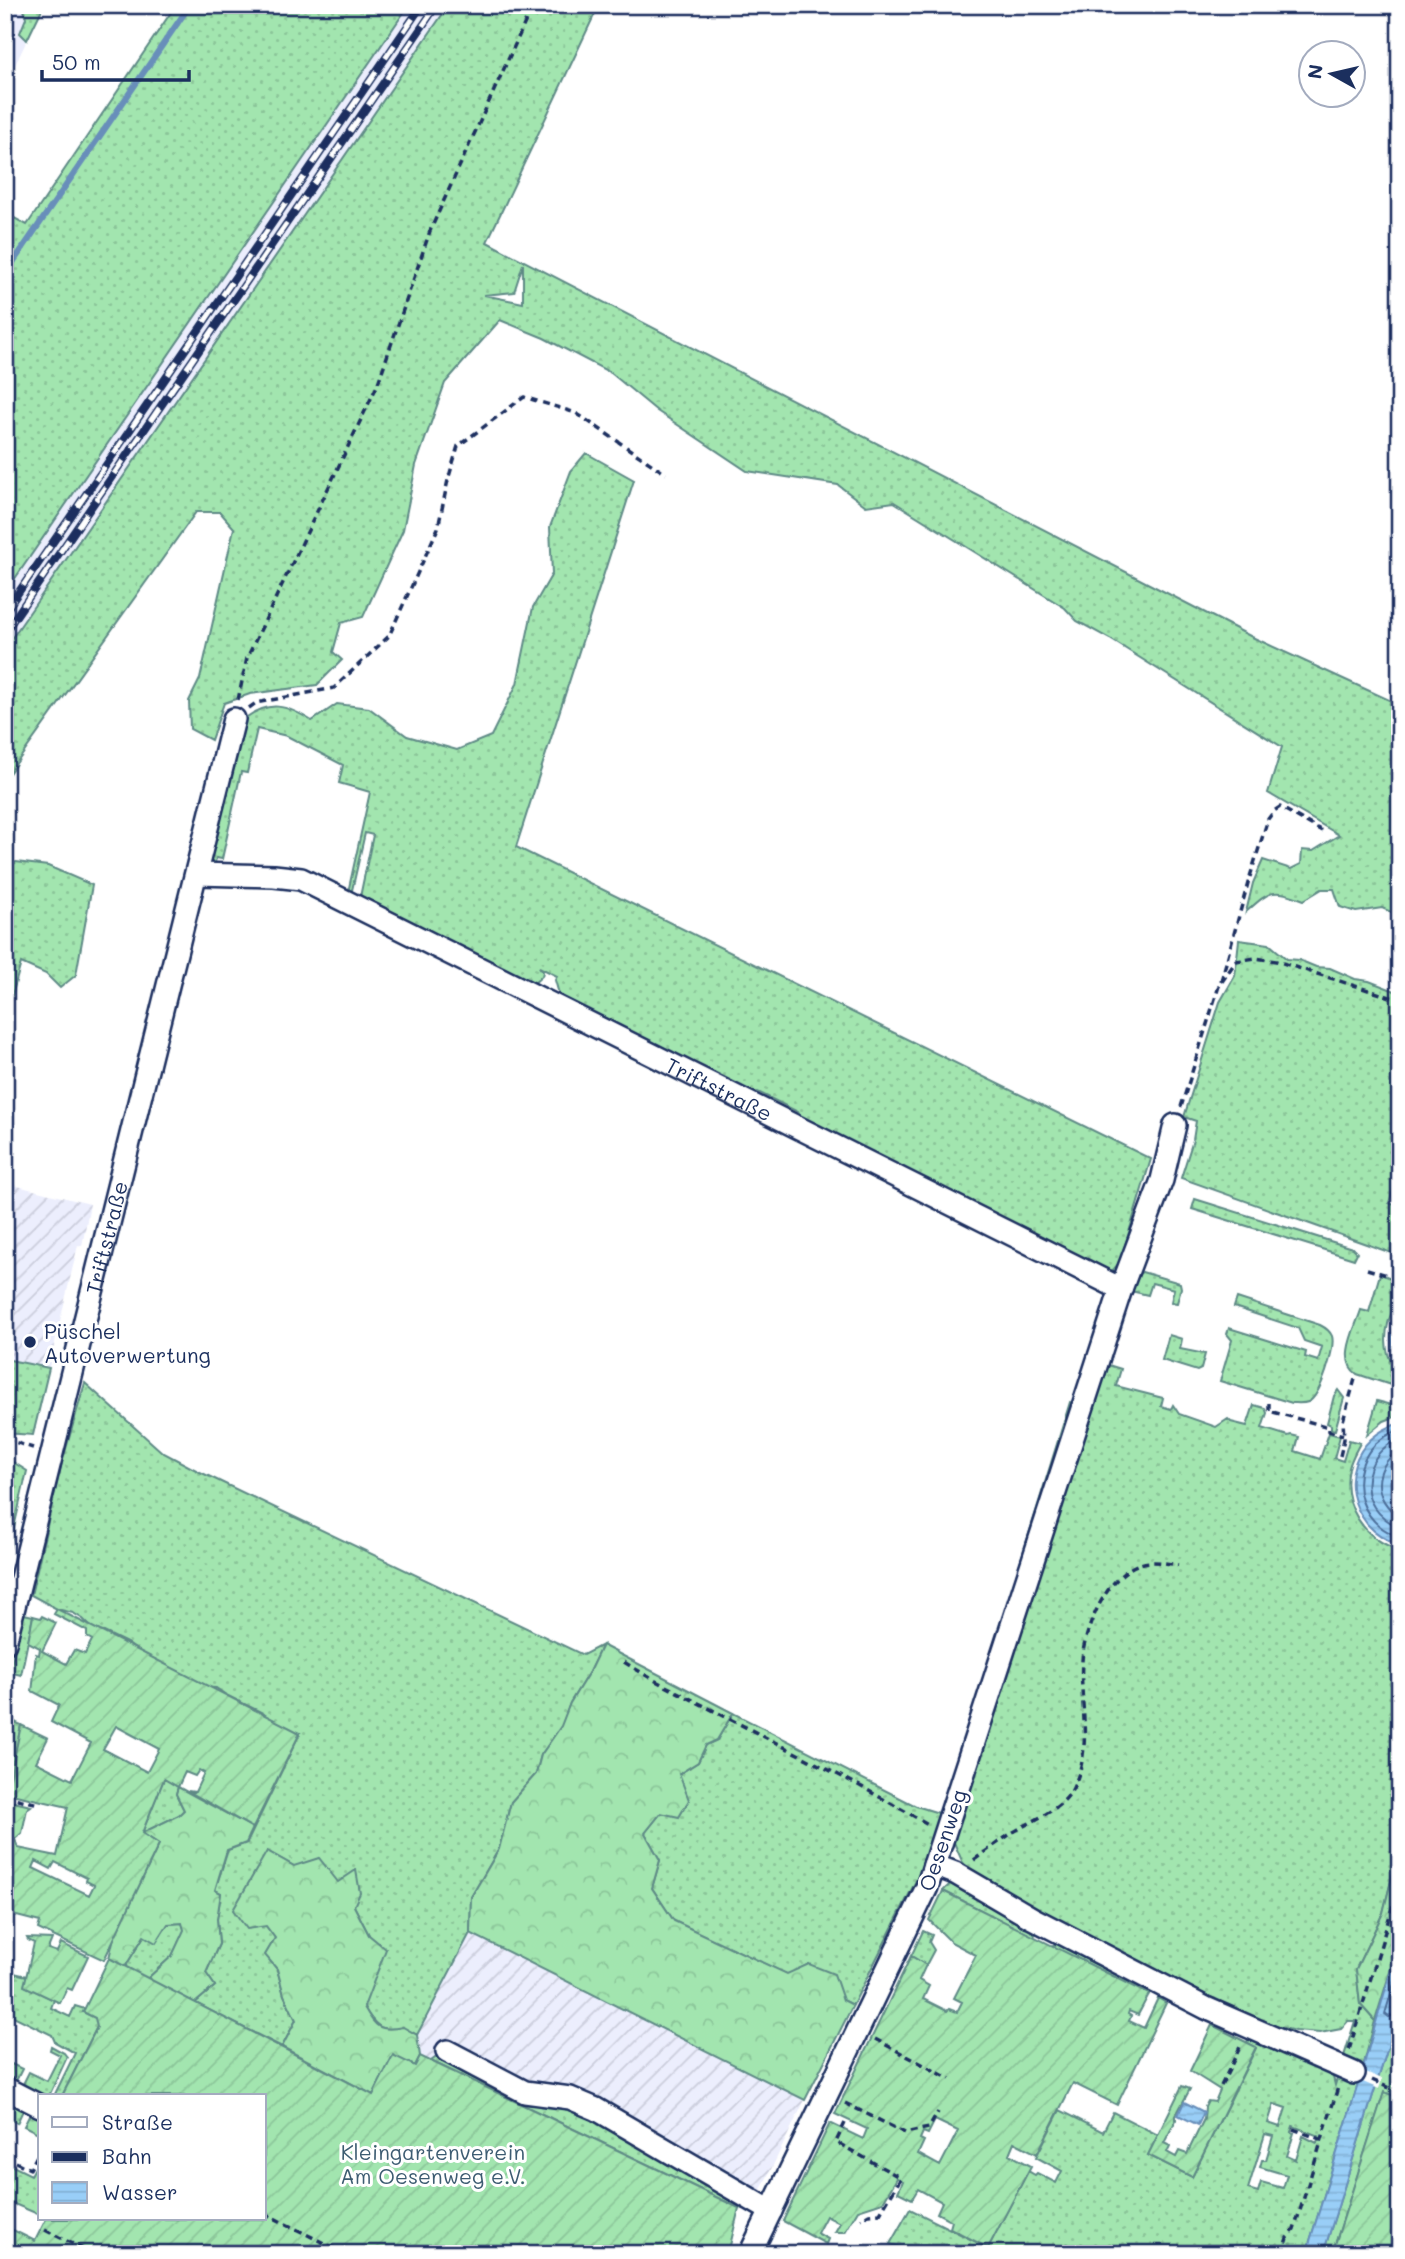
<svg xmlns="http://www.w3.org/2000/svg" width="1405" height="2259" viewBox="0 0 1405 2259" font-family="Mali,sans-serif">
	<defs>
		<pattern id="industrial-furrows" width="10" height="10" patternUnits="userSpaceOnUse" patternTransform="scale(1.75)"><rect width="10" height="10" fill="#eceefd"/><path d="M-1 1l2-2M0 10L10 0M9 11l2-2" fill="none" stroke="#caccdb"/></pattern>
		<pattern id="grass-dots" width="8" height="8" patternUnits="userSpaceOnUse" patternTransform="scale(1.75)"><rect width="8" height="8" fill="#a2e5af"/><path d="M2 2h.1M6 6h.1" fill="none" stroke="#8bc599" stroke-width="1.8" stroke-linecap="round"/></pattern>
		<pattern id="forest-crowns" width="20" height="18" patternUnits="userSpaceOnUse" patternTransform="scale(1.75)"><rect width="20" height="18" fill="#a2e5af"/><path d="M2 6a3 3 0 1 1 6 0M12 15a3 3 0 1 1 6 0" fill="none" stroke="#8bc599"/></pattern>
		<pattern id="garden-furrows" width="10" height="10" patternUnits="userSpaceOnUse" patternTransform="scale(1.75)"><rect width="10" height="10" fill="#a2e5af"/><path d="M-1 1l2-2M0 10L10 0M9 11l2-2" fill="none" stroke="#8bc599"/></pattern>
		<pattern id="water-rules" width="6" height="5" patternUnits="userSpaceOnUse" patternTransform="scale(1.75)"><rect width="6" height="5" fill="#99cef7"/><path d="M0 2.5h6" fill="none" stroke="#83b1d6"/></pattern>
	</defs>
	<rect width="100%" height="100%" fill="#fff"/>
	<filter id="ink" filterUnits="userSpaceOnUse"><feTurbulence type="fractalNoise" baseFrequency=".0143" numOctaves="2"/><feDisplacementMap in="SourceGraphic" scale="14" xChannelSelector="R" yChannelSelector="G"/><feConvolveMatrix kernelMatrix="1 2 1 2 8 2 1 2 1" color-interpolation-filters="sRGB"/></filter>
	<g filter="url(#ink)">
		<path fill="#eceefd" d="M5,5h30l7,4 -37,77z
			M409,5h40l-444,643v-55z"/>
		<path fill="url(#industrial-furrows)" d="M5,1183l85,21 -8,42 -4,-1 -45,190h-23l-5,19z
			M470,1933l335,167 -54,110 -12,-2 -319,-152 -3,-21z"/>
		<path fill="url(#grass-dots)" stroke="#5e8a86" stroke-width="2" fill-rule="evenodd" d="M23,5l23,1 -4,3 -15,31 -7,-7 6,-15z
			M176,5h233l-404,588v-352l9,-15 -9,-5v-8l22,12z
			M449,5h150l-112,237 765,395 148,68v211l-18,-8 -26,4 -16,-5 -6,-18h-12l-18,11c-32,-12 -33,-10 -58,12l7,-29 10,-23 28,9 10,-5 1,-14 11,1 26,-16 -71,-42 14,-46 -172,-108 -33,-18 -12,-13 -171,-106 -28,4 -28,-21 -91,-14 -90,-60 -46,-38 -67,-35 -44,-18 -55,63 -29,82 -13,65 -40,87 -22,6 -8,29 9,8 -25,25 -67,9 -26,9 -13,37 -21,-11 -1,-28 11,-22 34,-151 -14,-16h-24l-191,267v-131zM523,264v39l-39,-8 30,-3z
			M586,453l48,27 -118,367 635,312 -31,103 -7,8 -13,1 -294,-144 -8,-15 -40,-20 -18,2 -179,-93 -6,-21 2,-4 -18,-9 4,5 -1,4 -10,9 -172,-88 13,-62 -8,-2 -15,66 -3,-2 23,-105 -31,-9 4,-18 -56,-29 -30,-7 -10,44 -6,-1 -19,87 -6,-1 -2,8 -6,-1 35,-145c26,-21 44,-15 69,1l25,-17 32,4 38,28 50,14 34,-14 26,-52 16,-77 19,-33 -2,-47 21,-56z
			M16,862l32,4 44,19 -16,90 -16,13 -14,-14 -25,-11 -16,58v-150z
			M1239,940l30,4 18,15 12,1 17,7 14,1 25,11 14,2 31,12v175l-11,35 11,4v49l-219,-78 12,-38 3,-19 -12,-4 36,-115 15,-26z
			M1195,1199l157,49 5,5 -3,6 -162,-50z
			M1142,1272l38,11 1,5 -4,15 -6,-1 3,-13 -22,-6 -4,12 -17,-4 5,-15z
			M1380,1274l20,7c0,22 -14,33 -14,59 0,22 14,31 14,48l-43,-14c-20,-14 -2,-45 4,-64l8,2z
			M1237,1298l83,27c6,3 10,6 12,11 4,12 -12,61 -24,66 -5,2 -11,1 -16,1l-72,-22 12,-41 -5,-6 2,-6 77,24 -1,5 13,4 4,-14 -18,-6 -6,-13 -64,-21z
			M1169,1335l13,4 -2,10 25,5 -4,15 -4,2 -35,-11z
			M5,1359l44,9 -16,67 -28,-2z
			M1108,1365l13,4 -5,17 47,12 -2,8 10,3 2,-4 6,9 37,13 12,-8 3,3 16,4 7,-21 11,3 2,5 -5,15 26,8 3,-1 8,2 -4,14 25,8 9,-26 11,3 -6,22 9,3 6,-21 11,3c-4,8 -9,16 -11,25 -8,37 15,72 51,82v295l-17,68 -27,56 4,35 15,17 -13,50 -56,183h-386l-3,-5 -7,1 -20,-6 20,-35 78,39 40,-77 7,4 2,-2 19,10 6,-12 -26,-14 24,-47 43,22 10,-20 45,23 -10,20 44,22 64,-129 -9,-6 3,-6 82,37 3,12 20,-64h-7l-7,8 -21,4 -25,-2 -31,-8 -70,-30 -189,-96 -36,-27 -7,-9 -20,-46 -15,44 -74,146 -10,-5 -34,-36 -21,11 -114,-54 -22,-33 8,-28 -15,-27 16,-20 18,-39 19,-12 8,-17 11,-5 16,-27 183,93 26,8 128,-412 21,8zM1274,2104l12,4 -6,19 -12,-4zM1293,2126l26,10 -2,7 -14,-7 -7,24 -9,-4 7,-23 -3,-1zM1265,2134l8,2 -7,24h-4l-2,7 27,8 -4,13 -22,-6 -3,10 -10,-3z
			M85,1383l77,69 36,19 385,184 19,-10 -13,27 -19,31 -8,23 -21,29 -5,19 -25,28 -12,47 -28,48 -1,36 -53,102c-29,-16 -32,9 -54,-29l9,-26 -3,-45 -15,-29 2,-35 -18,12 -44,-17 -27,-15 -1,75 9,12 -9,17 11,14 7,26 12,25 -14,27 -87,-44 20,-17 -9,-13 13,-29 -2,-25 4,-26 -6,-3 13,-40 19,-7 53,-110 -22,-6 -15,-14 -37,-18 -10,-7 -19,-1 -25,-18 -30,-15 -15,-11 -23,-11 -9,-1 -12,-12 -10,-6 -16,-4 -26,-14 30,-129z
			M1338,1390l6,8 -9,32 -4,-1v-4l-4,-2 7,-27z
			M1377,1401l23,6v8l-16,6 -17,14z
			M5,1457l22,14 -22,96z
			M24,1614l9,2 -12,59 -12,-3z
			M5,1717l16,8 -11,54 -5,-2z
			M164,1778l14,9 -2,7 8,16 -5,5 -37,18z
			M950,1884l13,3 73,44 -2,6 -91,-46z
			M182,1923l3,7 -13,26 -25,23 -22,-12 19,-31 24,-12z
			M923,1931l9,4 -3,7 5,8 -8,15 -15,-9z
			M1060,1942l91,45 -2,7 -98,-48z
			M5,1971l22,5 -2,10 29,14 -3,8 19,9 5,-11 10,3 -2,3 13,6 1,9 -35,69h-8l21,-43 -20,-11 -3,-7 -47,-23z
			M51,2046l13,7 3,4 -18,39h-9l-19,-8 8,-16 18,9 13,-26 -10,-5z
			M438,2056l144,56 169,98 -12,-2 -308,-147z
			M5,2061l17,8 -8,16 -9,-5z
			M5,2097l20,9 -8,17 -12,-7z
			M32,2110l8,4v20l-16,-8z
			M40,2159v56l-35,-15v-38l26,13z"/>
		<path fill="url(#forest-crowns)" stroke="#5e8a86" stroke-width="2" d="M602,1645l131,68 -16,27 -11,5 -8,17 -19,12 10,26 -10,17 -18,-4 -16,20 15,27 -8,28 22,33 113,53 22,-10 25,10 9,26 10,5 -48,95 -335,-167 1,-36 28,-48 12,-47 25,-28 5,-19 20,-29 9,-23 19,-31z
			M178,1787l75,41 -7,15 -19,7 -12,40 6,3 -4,26 2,25 -13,29 9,13 -20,17 -48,-24 25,-23 12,-26 -2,-7 -14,1 -12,19 -12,-7 -19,31 -16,-9 5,-21 45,-93 -17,-11 37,-18 5,-5 -8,-16z
			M1400,1845v94l-25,82 -15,-17 -4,-35 27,-56z
			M267,1851l27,15 25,-8 19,24 18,-12 4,23 -6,13 15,29 17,14 -22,58c11,20 15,25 39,20l14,8 3,21 -5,10 -42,29 -91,-48 14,-27 -12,-25 -7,-26 -12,-14 10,-17 -9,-12 -19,3 -14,-19z
			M1400,2009v89l-16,-5 -52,161h-9z"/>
		<path fill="url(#garden-furrows)" stroke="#5e8a86" stroke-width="2" fill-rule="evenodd" d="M57,1609l243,124 -47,95 -65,-37 7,1 9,-19 -5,-3 -4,6 -10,-4 -7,15 -14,-8 -22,54 17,11 -55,116 -66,-31 2,-7 -35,-9v-113l26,6 -4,3 -5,24 -7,6 3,9 39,8 11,-49 -61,-14 14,-68 27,13 -12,24 36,18 19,-37 -40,-21 8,-17 -27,-14c2,-12 2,-24 4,-37l3,1 1,-7 -12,-6 5,-26 8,2 1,-2 14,7 -14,28 24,13 8,-14 11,4 7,-14 -5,-3v-6l-33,-17zM116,1726l43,23 -12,23 -44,-23zM36,1861l15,8 4,-7 32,16 -1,3 8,4 -5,10 -56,-27z
			M943,1891l206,103 -11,21 -9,-4 -1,3 3,2 -2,5 15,7 14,-30 8,5 -49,102 -44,-22 -36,71 -23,-12 -5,12 22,12 -43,82 -38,-20 2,-7 -15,-8 5,-11 -24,-13 -6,10 -14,-7 5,-11 -6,-3 -14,24 -25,8 -13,22h-10l5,-9 -14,-7 -9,17 11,6 -2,5 -43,-23 47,-98 33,16 4,-10 -32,-15 76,-158 15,9 -7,15 10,6 -6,13 24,12 2,-2 8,3 5,-10 -8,-4 22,-43 -25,-13 -22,-22zM935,2120l23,11 -18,35 -22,-12 6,-13 -4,-2 3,-7 5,2z
			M27,1938l25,1 -4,10 9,3 4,-9 27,13 -16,34 -5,-2 -7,15 -36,-17 10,-43 -6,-3z
			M109,1958l264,137 20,-40 22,11 5,-10 319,152 -11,46h-723v-28l30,15 11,-22h218v-123h-202l35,-69 -2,-9 -12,-6z
			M1212,2025l44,22 -64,130 -44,-22 34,-69 8,3 -14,26v5l-12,23 6,3 -3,6 9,5 3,-6 8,3 17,-35 1,-12 3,-6 7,1 5,-12 -30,-19z
			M1384,2092l16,6v156h-68z"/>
		<path fill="url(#water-rules)" stroke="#678eba" stroke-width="2" d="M1400,1306v63c-11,-21 -11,-42 0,-63z
			M1400,1423v121c-12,-2 -25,-11 -33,-20 -30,-38 -14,-87 33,-101z
			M1400,1939v70l-77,245h-17l56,-183z
			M1184,2102l20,10 -6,13 -20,-10z"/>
		<path fill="#fff" d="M1359,2069l23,10 -3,10 -23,-10z"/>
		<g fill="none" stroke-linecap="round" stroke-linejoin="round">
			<path stroke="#4d6f9b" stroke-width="2" d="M1400,1430c-55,16 -54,90 0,107
				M1400,1439c-27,8 -42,44 -26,68 7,10 15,15 26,21
				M1400,1450c-28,16 -28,51 0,66
				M1400,1963l-15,51 4,3 11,-5"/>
			<path stroke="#678eba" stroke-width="6" d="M5,274l185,-269"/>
			<g stroke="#1b2f5e" stroke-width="26">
				<g id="minor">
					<path id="s1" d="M197,874l77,2 27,3 820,410 -194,598 -177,367"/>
					<path d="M1121,1289l41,-109 13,-55"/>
					<path id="s2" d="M5,1643l229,-924"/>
					<path d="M934,1865l21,8 77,45 174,90 148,65"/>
					<path d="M447,2051l78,41 45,6 26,11 175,102"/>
					<path d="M5,2088l35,18"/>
				</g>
			</g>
			<path stroke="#1b2f5e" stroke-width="3.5" stroke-dasharray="7 5" stroke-linecap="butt" d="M238,700l9,-42 130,-272 53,-155 103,-226
				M249,708l7,-5 78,-15 55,-52 49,-108 10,-48 10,-34 66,-49 52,16 90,61
				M1221,981l27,-98 20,-64 6,-8 6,-4 42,24
				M1181,1107l38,-121 17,-25 20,-3 20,3 124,39
				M1367,1269l33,10
				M1269,1403v8l60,16v4l14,4
				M5,1439l28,9
				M1340,1456l4,-17 -1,-18 12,-42
				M624,1662l28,17 208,107 68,38
				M5,1796l34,8
				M974,1860c11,-8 23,-17 35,-25 20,-14 53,-24 64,-47 21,-43 6,-82 9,-127 2,-32 25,-87 58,-97 13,-4 25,-1 38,1
				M875,2039l75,40
				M1349,2050l51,-168
				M1372,2080l28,13
				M1221,2086l20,-41
				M845,2103l60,30 24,-5 9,-16
				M845,2123l-9,19 65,36 -21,35 -11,1 -8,5
				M1293,2129l30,11
				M5,2157l25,12 10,-19
				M264,2213l82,41
				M45,2230l48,24
				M1282,2254l5,-16 7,-8 44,-143"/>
			<use href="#minor" stroke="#fff" stroke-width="21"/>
			<g stroke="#1b2f5e" stroke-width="8">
				<path id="rail" d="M5,612l417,-607
					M5,632l432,-627"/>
			</g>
			<use href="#rail" stroke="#fff" stroke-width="5" stroke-dasharray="16" stroke-linecap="butt"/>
		</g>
	</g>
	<circle fill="#1b2f5e" stroke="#fff" stroke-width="2.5" cx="30" cy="1342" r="7"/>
	<g text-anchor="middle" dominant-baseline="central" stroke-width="6" stroke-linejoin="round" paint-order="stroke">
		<g font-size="21" fill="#1b2f5e" stroke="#fff">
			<text stroke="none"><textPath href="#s1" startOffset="572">Triftstraße</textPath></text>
			<text stroke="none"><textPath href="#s2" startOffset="418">Triftstraße</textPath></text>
			<text transform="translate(942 1840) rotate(-71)">Oesenweg</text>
		</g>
		<g font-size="21" fill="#1b2f5e" stroke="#fff" text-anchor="start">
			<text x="44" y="1330">Püschel<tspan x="44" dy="24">Autoverwertung</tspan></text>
		</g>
		<g font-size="21" fill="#3d5c72" stroke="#fff">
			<text x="433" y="2151">Kleingartenverein<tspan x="433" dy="24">Am Oesenweg e.V.</tspan></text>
		</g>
	</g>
	<rect width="1405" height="2259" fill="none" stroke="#fff" stroke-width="28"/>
	<rect x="14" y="14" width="1377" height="2231" fill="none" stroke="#1b2f5e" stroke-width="2.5" filter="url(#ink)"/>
	<rect x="38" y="2094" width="228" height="126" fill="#ffffff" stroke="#a4acbf" stroke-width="2"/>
	<rect x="52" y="2117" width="35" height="10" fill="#ffffff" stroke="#a4acbf" stroke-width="2"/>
	<text x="102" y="2130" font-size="21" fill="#1b2f5e">Straße</text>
	<rect x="52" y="2152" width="35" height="10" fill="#1b2f5e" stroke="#a4acbf" stroke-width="2"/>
	<text x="102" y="2164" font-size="21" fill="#1b2f5e">Bahn</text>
	<rect x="52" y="2182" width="35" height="21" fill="url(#water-rules)" stroke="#a4acbf" stroke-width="2"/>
	<text x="102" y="2200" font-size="21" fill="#1b2f5e">Wasser</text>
	<g transform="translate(1332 74) rotate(278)"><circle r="33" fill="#ffffff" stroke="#a4acbf" stroke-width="2"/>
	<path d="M0-5L12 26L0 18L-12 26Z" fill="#1b2f5e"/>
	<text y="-10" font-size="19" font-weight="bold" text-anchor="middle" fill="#1b2f5e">N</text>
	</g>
	<path d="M42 70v10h147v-10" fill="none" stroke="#1b2f5e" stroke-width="3.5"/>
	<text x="52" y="70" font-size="21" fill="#1b2f5e" stroke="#ffffff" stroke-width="5" paint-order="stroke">50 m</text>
</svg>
